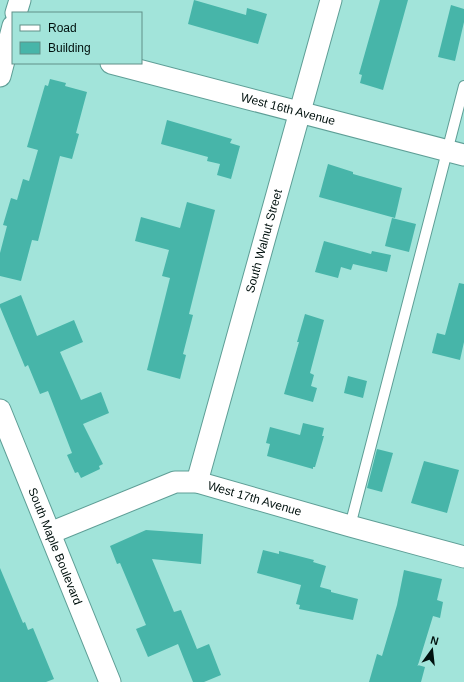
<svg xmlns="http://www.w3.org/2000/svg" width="464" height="682" viewBox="0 0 464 682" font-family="Arial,sans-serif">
	<rect width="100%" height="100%" fill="#a2e4da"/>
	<path fill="#47b5a9" d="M194,0l52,15 1,-7 20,6 -9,30 -70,-20z
		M380,0h28l-25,90 -23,-7 2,-8 -3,-1z
		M451,5l13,4v13l-9,39 -17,-4z
		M50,79l16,4 -1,3 22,6 -11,41 3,1 -7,25 -12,-3 -22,85 -6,-1 -11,41 -21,-5v-23l7,-27 -4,-1 8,-27 6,2 6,-21 6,2 9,-31 -11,-3 18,-62 3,1z
		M167,120l65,19 -2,4 10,3 -9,33 -14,-4 3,-11 -13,-3 1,-4 -47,-13z
		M328,164l25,8v2l49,14 -7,30 -76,-21z
		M187,202l28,8 -26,104 4,1 -10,39 3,1 -6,24 -33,-9 23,-92 -8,-2 7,-26 -34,-9 6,-24 39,11z
		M392,218l24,6 -7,28 -24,-6z
		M324,241l47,13 1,-3 19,4 -4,17 -34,-8 -2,6 -10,-3 -3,11 -23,-6z
		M459,283l5,1v58l-4,18 -28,-7 5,-20 8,2z
		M21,295l16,41 37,-16 9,22 -23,10 21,48 20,-8 8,21 -26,11 20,40 -4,2 1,3 -19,9 -3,-6 -3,1 -8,-18 5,-2 -24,-62 -8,3 -12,-29 -3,2 -25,-60v-3z
		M305,314l19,6 -14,53 4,2 -3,11 6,2 -4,14 -29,-8 15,-52h-2z
		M348,376l19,5 -4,17 -19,-5z
		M303,423l21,5 -2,8h2l-9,31h-2v2l-46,-13 3,-12 -4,-1 4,-16 30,8z
		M377,449l16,4 -11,39 -15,-4z
		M424,461l35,9 -12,43 -36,-10z
		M146,530l57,4 -2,30 -49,-5 22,53 7,-2 16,39 12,-5 12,31 -17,7h-11l-15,-38 -30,13 -12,-28 10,-4 -26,-62 -3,1 -7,-18z
		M263,550l16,4v-3l35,9 -1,2 13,4 -6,21 11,3v2l27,7 -5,21 -54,-11 1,-4 -4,-1 5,-19 -44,-12z
		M0,568l23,55 2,-1 3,8 5,-2 21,51 -8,3h-46z
		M404,570l38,9 -5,21 6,2 -3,16 -7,-2 -15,49 7,2 -4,15h-52l8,-28 5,2 15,-51z"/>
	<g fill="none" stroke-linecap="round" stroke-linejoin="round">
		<g stroke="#5e9e96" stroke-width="12">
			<path id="service" d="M350,526l114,-440"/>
		</g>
		<g stroke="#5e9e96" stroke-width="23">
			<g id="minor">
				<path d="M16,13l4,-13"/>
				<path id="s1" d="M111,63l353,92"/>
				<path d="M0,76l13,-50"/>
				<path id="s2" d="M0,410l110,272"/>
				<path id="s3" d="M197,482l134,-482"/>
				<path id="s4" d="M50,533l125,-51h22l153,44 114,31"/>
			</g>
		</g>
		<use href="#service" stroke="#fff" stroke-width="10"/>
		<use href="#minor" stroke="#fff" stroke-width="21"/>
	</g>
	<g text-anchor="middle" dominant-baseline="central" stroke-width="3" stroke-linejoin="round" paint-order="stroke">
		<g font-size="12" fill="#00110e" stroke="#a2e4da">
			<text stroke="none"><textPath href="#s1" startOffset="183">West 16th Avenue</textPath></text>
			<text stroke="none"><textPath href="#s3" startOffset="250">South Walnut Street</textPath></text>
			<text stroke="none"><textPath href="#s4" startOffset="217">West 17th Avenue</textPath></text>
			<text stroke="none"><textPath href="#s2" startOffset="147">South Maple Boulevard</textPath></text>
		</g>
	</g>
	<rect x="12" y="12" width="130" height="52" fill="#a2e4da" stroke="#619088"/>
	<rect x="20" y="25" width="20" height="6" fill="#ffffff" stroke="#619088"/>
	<text x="48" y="32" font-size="12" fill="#00110e">Road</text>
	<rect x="20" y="42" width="20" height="12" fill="#47b5a9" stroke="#619088"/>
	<text x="48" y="52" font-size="12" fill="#00110e">Building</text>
	<g transform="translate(432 650) rotate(15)" stroke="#a2e4da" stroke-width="3" paint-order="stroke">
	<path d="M0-3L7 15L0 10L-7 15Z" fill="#00110e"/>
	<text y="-6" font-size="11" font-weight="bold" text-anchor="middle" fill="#00110e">N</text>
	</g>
</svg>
